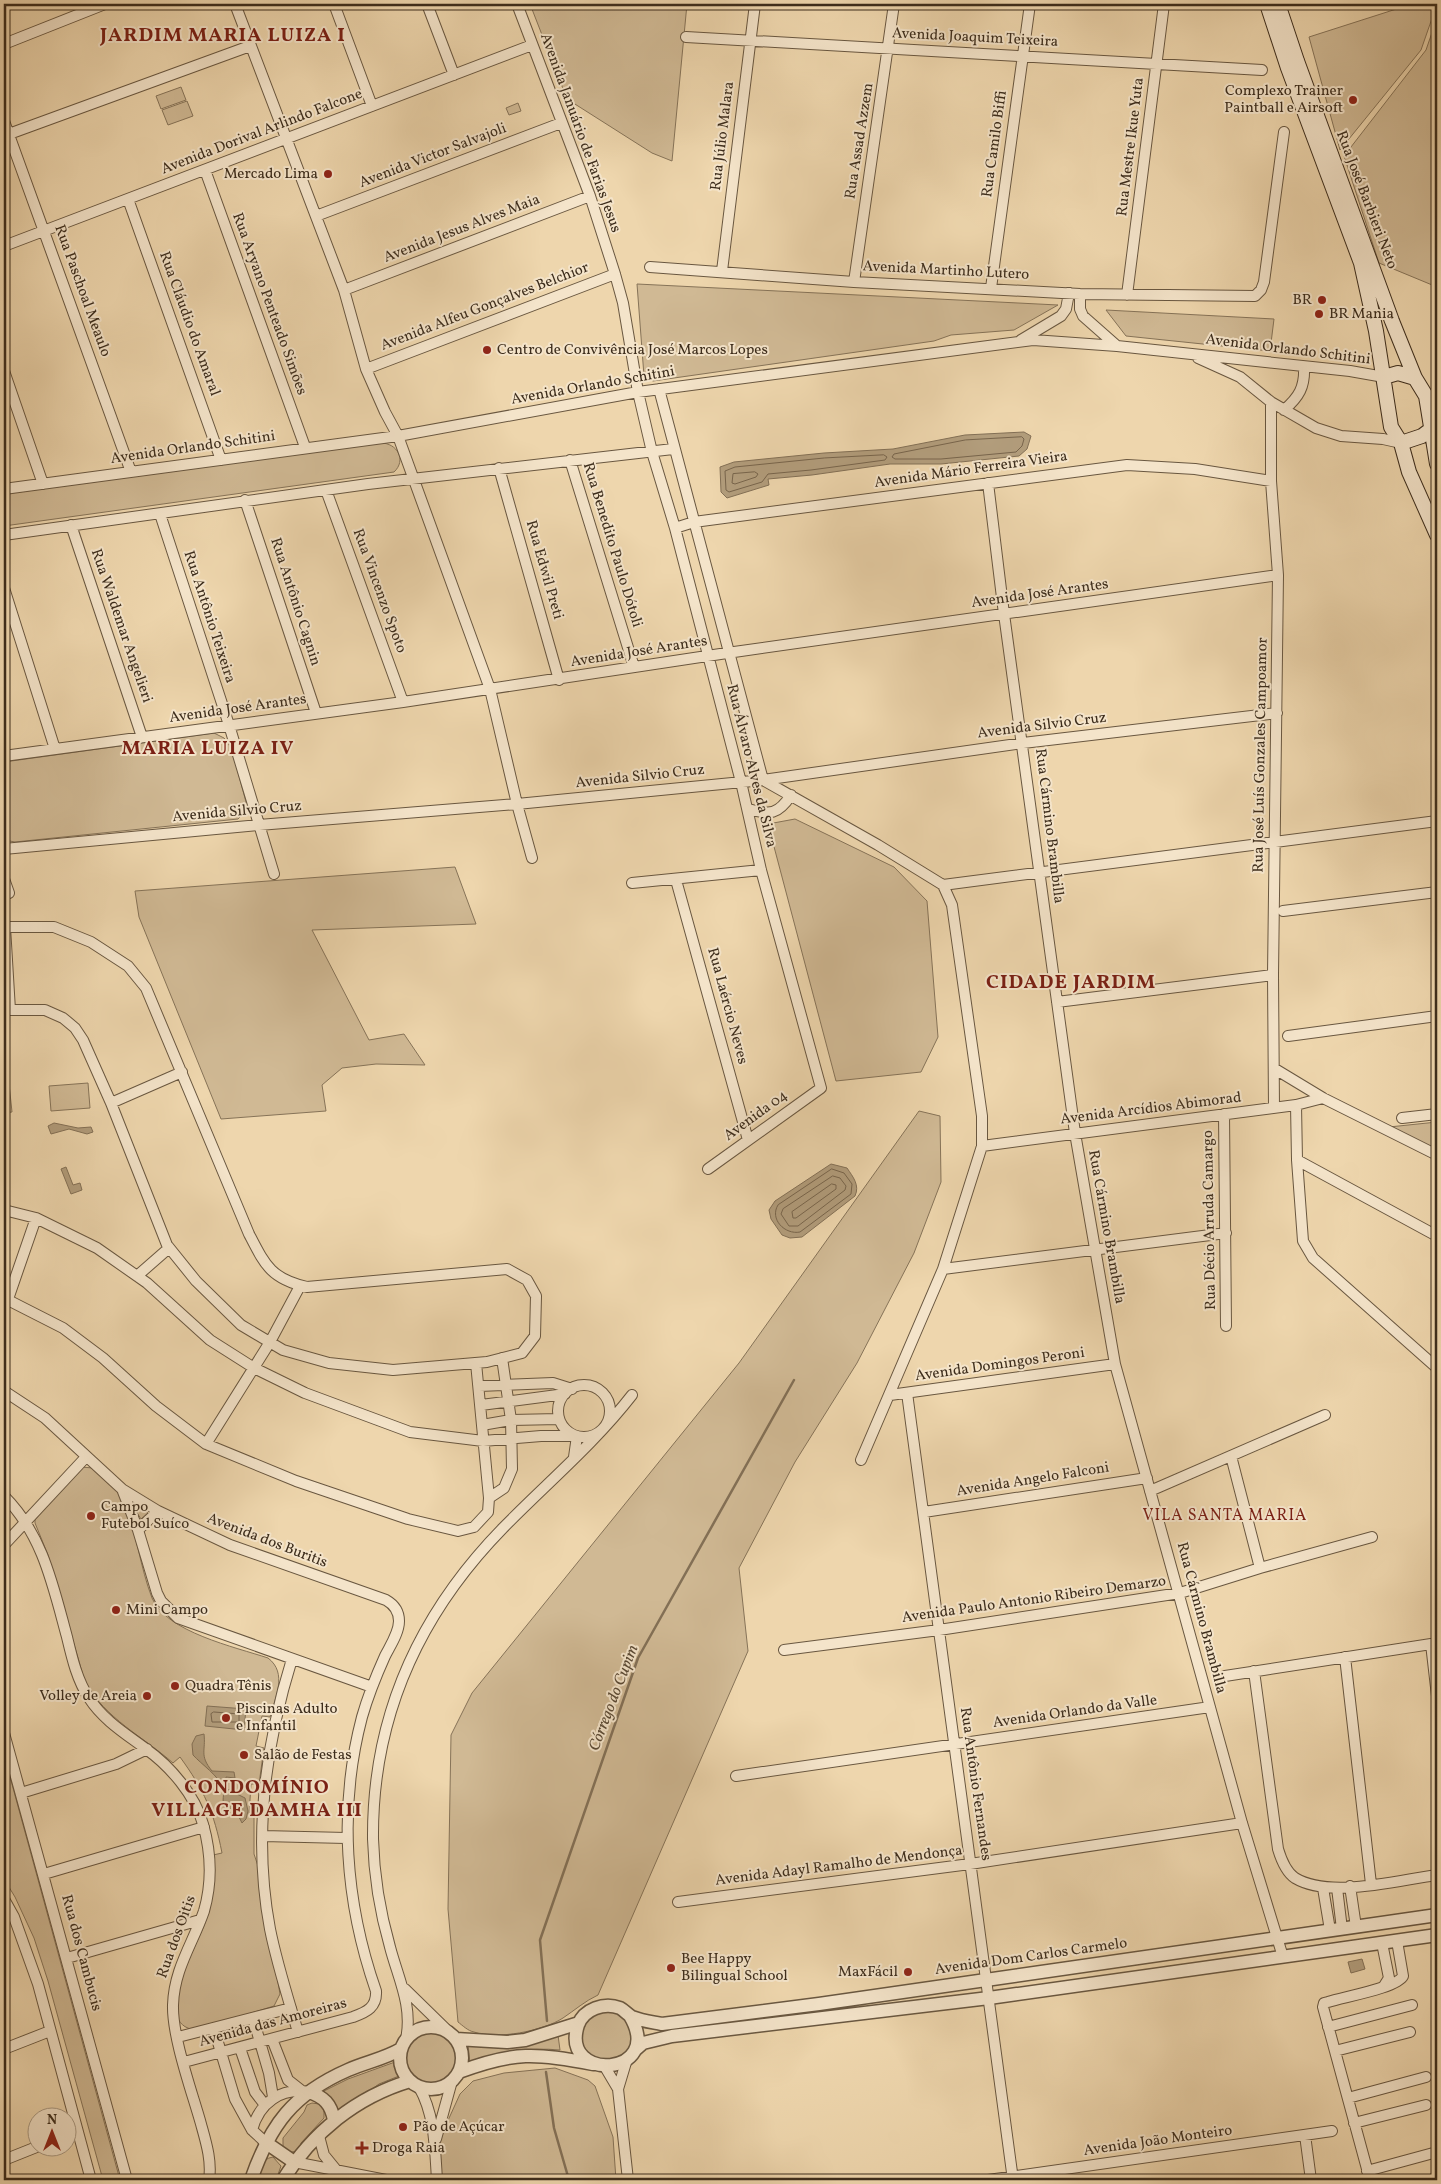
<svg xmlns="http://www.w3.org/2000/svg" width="1441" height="2184" viewBox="0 0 1441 2184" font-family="Vollkorn,serif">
	<rect width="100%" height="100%" fill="#eed6ad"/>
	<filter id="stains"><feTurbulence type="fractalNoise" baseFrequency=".004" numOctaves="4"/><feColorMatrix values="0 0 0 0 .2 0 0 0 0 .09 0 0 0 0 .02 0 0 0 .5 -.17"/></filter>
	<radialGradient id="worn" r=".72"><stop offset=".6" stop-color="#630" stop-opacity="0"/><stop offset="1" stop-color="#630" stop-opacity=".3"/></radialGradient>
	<path fill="#d0b994" stroke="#867358" d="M530,4h157l-15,157 -20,-8 -85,-54z
		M1412,4h25l-16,46 -81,100 -31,-113z
		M1437,18v269l-58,-24 -35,-107 82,-106z
		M181,87l5,13 -25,9 -5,-13z
		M187,101l6,15 -25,9 -6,-15z
		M518,103l3,8 -12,4 -3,-7z
		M637,284l421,21 -44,25 -63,5 -17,6 -281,40 -9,-5z
		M1106,310l168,9 -4,32 -144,-15z
		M381,443c16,0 26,17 13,29l-390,54v-32z
		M214,733l10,5 7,8 15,56 -1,10 -7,7 -223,23 -11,-2v-78z
		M795,819l99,48 33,34 11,136 -17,35 -85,9 -68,-257z
		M455,867l21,57 -164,6 57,110 35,-6 21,31 -49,-1 -34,4 -20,17 4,26 -105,8 -82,-202 -4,-26z
		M4,1037l8,75 -8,1z
		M88,1083l2,25 -39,3 -2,-25z
		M919,1111l21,5 1,66 -27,71 -57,110 -62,99 -56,106 9,83 -150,344c-13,6 -23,15 -35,23 -20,13 -66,22 -89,14 -6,-1 -12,-7 -16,-10l-10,-113 3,-174 21,-42 267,-330z
		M1437,1122v30l-48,-25z
		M81,1467l12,1 24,23 7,12c13,30 16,64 28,95 14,34 83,49 116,60 20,15 7,40 2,59l-8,-1 -6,30 8,2 -5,36h-8l-2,31h5v39l4,12 22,128 -6,12 -78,24c-48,-5 4,-89 10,-110 5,-20 5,-44 7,-65l9,-2c-8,-41 -18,-63 -42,-96l-7,6c-31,-27 -67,-44 -88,-81l-37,-127 -13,-32v-4z
		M137,1504l11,9 -7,6 -7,-11z
		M4,1755l116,425h-17l-55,-199 -14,-43 -19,-41 -11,-18z
		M615,2011c16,11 25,35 4,47 -5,3 -17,2 -24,2l-15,-17c4,-29 6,-30 35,-32z
		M406 2058a26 26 0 1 1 52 0a26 26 0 1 1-52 0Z
		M558,2035l2,15c-31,-3 -62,2 -90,14l-2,-20c32,7 60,4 90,-9z
		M395,2062l4,14 -20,8 -40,29 -4,-10 -11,-12 24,-12z
		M555,2068l33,12 7,6 18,51 3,43h-175l-1,-42 20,-44 13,-13 31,-8z
		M312,2103l7,1 5,5v9l-23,25 -1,8 -9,1 -8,-5v-9l21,-26 3,-7z
		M273,2157l8,9 -5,14h-19c3,-11 3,-21 16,-23z"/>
	<path fill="#b29d7c" stroke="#837056" d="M1024,432l7,4 -4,13 -8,7 -78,8h-51l-78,11 -44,4 1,6 -42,13 -6,-6 -1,-25 14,-5 90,-9 69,-4 72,-14z
		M54,1123l24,5 13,-1 2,5 -6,2 -18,-5 -18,5 -3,-8z
		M831,1164l16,4c6,9 13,17 8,28l-53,41 -12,1 -8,-3 -11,-16 -2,-9 6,-9z
		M66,1167l7,18 7,-2 2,7 -11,4 -10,-25z
		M207,1706l39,3 -2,21 -39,-4z
		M204,1734c2,17 -5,21 8,37l22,1 1,6 -9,-1 1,12 18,9 3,13 -2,8 -4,4 -7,-14 -10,-1c-4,-8 0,-13 -2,-20 -4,-12 -22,-24 -30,-33l-1,-11 4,-8z
		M1362,1959l3,10 -14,4 -3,-11z"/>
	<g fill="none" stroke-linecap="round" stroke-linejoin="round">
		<path stroke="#78654c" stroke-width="1" d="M1022,437l2,2 -2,7 -6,6 -75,7h-46l-3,-2 2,-3 71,-14z
			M884,455l3,2 -2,3 -74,10 -43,4 -6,8 -33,10 -3,-2 -1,-19 10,-4 89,-9z
			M755,472l3,2 -2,3 -21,7 -3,-1 1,-9z
			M832,1169l12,4 8,11 -1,10 -51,38c-15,3 -31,-13 -22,-27z
			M833,1176l7,2 6,8 -1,4 -47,36h-9l-8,-12 2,-5z
			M832,1184l4,1v4l-40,29h-3l-1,-6z
			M214,1712l25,2v8h-27l-1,-8z"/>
		<path stroke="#837056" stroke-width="2.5" d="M547,2021l-7,-81 98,-282 156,-278
			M546,2072l8,56 15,52"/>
		<g stroke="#695740" stroke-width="12">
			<path id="minor" d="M235,4l109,286 22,79 19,43 13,24 92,253 27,115 15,54
				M334,4l38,102
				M427,4l27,71
				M517,4l73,192 25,78 8,29 15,89 14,60 23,76 66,254 20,88 60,218 -113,81
				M686,37l576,33
				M4,44l101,-40
				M4,121l127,351
				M9,134l241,-88
				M205,170l100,277
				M128,199l93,261
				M316,216l245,-93
				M4,246l528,-201
				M650,267l204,15 226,12 175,2 6,-6 3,-8 20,-150
				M722,271l33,-267
				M854,282l40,-278
				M991,288l39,-284
				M344,290l246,-94
				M1080,294v15l3,7 34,30
				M1127,295l37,-291
				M1021,340l40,-24 5,-7 3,-16
				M1198,358l42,19 31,25 45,26 25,8 42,3 18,4
				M366,369l249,-95
				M4,371l39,113
				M659,389l104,391 115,65 65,40 9,20 30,211v30l-39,123 -82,191
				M1271,402v79l7,94 -5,400 1,133
				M1284,410c15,-13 21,-23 20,-43
				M570,460l64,207
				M499,468l60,212
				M988,483l16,131 71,519 40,231 127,459 41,134
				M4,489l394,-53 240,-44 395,-52 84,6 233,25 34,6
				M326,490l77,212
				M245,500l71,213
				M160,514l69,211 45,149
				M71,525l71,212
				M675,528l19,-6 433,-57 68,4 76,12
				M4,535l364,-51 305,-35
				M4,588l51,161
				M4,756l399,-54 324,-49 551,-78
				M748,809c22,6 30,6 43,-14
				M4,849l255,-24 258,-21 246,-24 260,-37 254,-30
				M4,879l5,14
				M676,880l72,260
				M632,883l129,-13
				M943,885l494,-64
				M1283,911l154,-19
				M4,927h50l37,15 37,24 18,22 103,246c16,31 22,45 58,53l200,-18 20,11 9,16 -1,40 -13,17 -35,9 -94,8 -64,-7 -46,-13 -42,-25 -45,-44 -29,-36 -56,-142 -28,-63 -8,-12 -12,-10 -18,-8h-41
				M5,927l5,83
				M1057,1002l216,-27
				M1288,1036l149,-20
				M1275,1069l48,29 114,57
				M111,1103l71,-31
				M1296,1105l1,55 6,81 10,17 124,110
				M1224,1114l2,212
				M1402,1118l35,-4
				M982,1146l314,-41 27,-7
				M1297,1160l140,76
				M4,1210l32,8 61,30 50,35 63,57 44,28 51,25 105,39 73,9 58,-5h36l-3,21
				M943,1269l283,-36
				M137,1276l32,-28
				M4,1298l59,30 40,30 53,48 50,38 90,37 112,38 50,12 16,-4 14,-15 1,-14 -13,-135
				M8,1299l28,-81
				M558 1411a26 26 0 1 1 52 0a26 26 0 1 1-52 0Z
				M479,1386l74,-3 19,6
				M4,1391l41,27 77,71 36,22 72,34 156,55c7,4 13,11 13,21 0,12 -9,25 -14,35 -9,20 -17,40 -23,61 -24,91 -17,185 14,274 1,16 -9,21 -23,26l-169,45
				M907,1393l106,787
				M890,1395l225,-31
				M481,1405l84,-11
				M482,1425l29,-5 -9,-62
				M206,1444l64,-102 30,-56
				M1231,1456l29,112
				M122,1489l16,41 19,63 4,8 17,17 194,69
				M1150,1491l175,-76
				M4,1496c39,39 49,90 63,141 5,21 10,43 22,61 14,22 37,36 57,51 24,17 49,46 57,75 8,28 9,59 1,87 -11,32 -30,58 -31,94 -1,32 19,87 28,119 5,18 11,37 8,56
				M489,1498l15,-10 8,-19 -1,-49 48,-1
				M924,1512l223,-34
				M138,1530l20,-19
				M4,1545l82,-88
				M784,1650l155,-20 241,-37 80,-25 112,-31
				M1345,1657l26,227
				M292,1659c-27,87 -39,180 -22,270 7,35 18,69 28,103
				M1254,1671l24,178c3,10 8,23 17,29 35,21 103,2 142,-3
				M1225,1676l206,-32 6,52
				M4,1733l123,447
				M736,1776l474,-69
				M21,1793l95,-29 31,-15
				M263,1836l83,2
				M44,1874l160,-47
				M1350,1886l6,41
				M1323,1888l7,42
				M1337,1888l5,41
				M4,1899l10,18 24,67 53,196
				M678,1902l292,-38 272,-41
				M1382,1943l7,35 -5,8
				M67,1958l133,-38
				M405,1989l43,42
				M253,2018l16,55 4,24
				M1328,2027l84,-22
				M214,2029l21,70 17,31
				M178,2037l113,-29
				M272,2039l16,41 14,11
				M406,2039c7,-33 -8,-61 -16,-92 -10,-35 -16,-71 -17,-108 -1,-121 46,-225 130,-311 43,-44 91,-84 129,-133
				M240,2048l15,44 10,13
				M4,2049l46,-18
				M1335,2051l75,-19
				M627,2059l-9,30 10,91
				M605,2067l13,22
				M419,2087c16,28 16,62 18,93
				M1348,2098l78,-21
				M1354,2123l72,-18
				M1305,2135l6,45
				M319,2136l5,19 13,16
				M436,2139l16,-58
				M265,2142l-13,-12c7,-27 29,-43 57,-38
				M4,2160l35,-14
				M294,2162l92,18
				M1367,2171l70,-19
				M988,2180l344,-49
				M1370,2180l-47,-173 1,-4 4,-1c15,-5 69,-14 75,-26l-6,-35
				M1431,2180l6,-2"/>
		</g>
		<g stroke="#695740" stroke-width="15">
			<path id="tertiary" d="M630,2016c36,61 -71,67 -52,9 6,-16 26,-23 42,-17 4,2 8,7 12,9 10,4 20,5 30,7l157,-20 618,-89
				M400 2058a31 31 0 1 1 62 0a31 31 0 1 1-62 0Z
				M456,2039l51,3 18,-2 54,-17
				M635,2050l8,-7 29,-7 317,-38 448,-63
				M459,2072c55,-21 78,-19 134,-8
				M309,2092c15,5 22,12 25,28
				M265,2142l29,20
				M251,2180c19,-55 42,-86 97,-110 18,-8 36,-11 53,-21
				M283,2180c29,-47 73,-83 127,-99"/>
		</g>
		<g stroke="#3d2d1c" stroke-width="16">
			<path id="secondary" d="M1267,4l21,64 73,195 15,68 15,96 10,16 8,29 28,63
				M1278,4l19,57 95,260 23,57 11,18 11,68
				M1384,377l14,-4 17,5
				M1401,443l21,-7 8,-6"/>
		</g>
		<use href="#minor" stroke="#f4e4ca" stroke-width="10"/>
		<use href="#tertiary" stroke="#f4e4ca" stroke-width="12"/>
		<use href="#secondary" stroke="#f4e4ca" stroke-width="14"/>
	</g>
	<g fill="#8f2418" stroke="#f4e4ca" stroke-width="2">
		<circle cx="1353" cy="100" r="5"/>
		<circle cx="328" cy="174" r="5"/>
		<circle cx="1322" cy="300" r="5"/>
		<circle cx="1319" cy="314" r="5"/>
		<circle cx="487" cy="350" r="5"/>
		<circle cx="91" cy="1516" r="5"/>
		<circle cx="116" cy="1610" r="5"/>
		<circle cx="175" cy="1686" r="5"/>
		<circle cx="147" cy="1696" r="5"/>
		<circle cx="226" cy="1718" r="5"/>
		<circle cx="244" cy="1755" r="5"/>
		<circle cx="671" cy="1968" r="5"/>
		<circle cx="908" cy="1972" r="5"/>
		<circle cx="403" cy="2127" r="5"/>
		<path d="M359.5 2140.5h5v5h5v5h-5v5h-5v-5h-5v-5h5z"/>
	</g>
	<g text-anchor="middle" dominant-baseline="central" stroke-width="4" stroke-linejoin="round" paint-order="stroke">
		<g font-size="15" fill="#3d2d1c" stroke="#f4e4ca">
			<text transform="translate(975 38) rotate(3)">Avenida Joaquim Teixeira</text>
			<text transform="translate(262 132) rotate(-21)">Avenida Dorival Arlindo Falcone</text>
			<text transform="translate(580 133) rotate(70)">Avenida Januário de Farias Jesus</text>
			<text transform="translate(723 136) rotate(-83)">Rua Júlio Malara</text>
			<text transform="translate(860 141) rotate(-81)">Rua Assad Azzem</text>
			<text transform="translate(995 144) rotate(-82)">Rua Camilo Biffi</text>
			<text transform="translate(1131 147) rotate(-83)">Rua Mestre Ikue Yuta</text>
			<text transform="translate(433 156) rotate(-21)">Avenida Victor Salvajoli</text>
			<text transform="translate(1366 200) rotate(69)">Rua José Barbieri Neto</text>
			<text transform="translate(462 229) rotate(-21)">Avenida Jesus Alves Maia</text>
			<text transform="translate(946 271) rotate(3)">Avenida Martinho Lutero</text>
			<text transform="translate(82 291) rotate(70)">Rua Paschoal Meaulo</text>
			<text transform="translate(269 304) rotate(70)">Rua Aryano Penteado Simões</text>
			<text transform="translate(485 307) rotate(-21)">Avenida Alfeu Gonçalves Belchior</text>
			<text transform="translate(189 324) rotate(70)">Rua Cláudio do Amaral</text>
			<text transform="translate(1288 350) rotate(7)">Avenida Orlando Schitini</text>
			<text transform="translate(593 386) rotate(-10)">Avenida Orlando Schitini</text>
			<text transform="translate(193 448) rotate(-8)">Avenida Orlando Schitini</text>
			<text transform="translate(971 470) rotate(-8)">Avenida Mário Ferreira Vieira</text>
			<text transform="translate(612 545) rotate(73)">Rua Benedito Paulo Dótoli</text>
			<text transform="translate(544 570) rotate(74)">Rua Edwil Preti</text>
			<text transform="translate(379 591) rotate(70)">Rua Vincenzo Spoto</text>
			<text transform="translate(1040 594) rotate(-8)">Avenida José Arantes</text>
			<text transform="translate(295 602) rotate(72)">Rua Antônio Cagnin</text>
			<text transform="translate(209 617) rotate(72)">Rua Antônio Teixeira</text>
			<text transform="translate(121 626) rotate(71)">Rua Waldemar Angelieri</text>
			<text transform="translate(639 652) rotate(-9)">Avenida José Arantes</text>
			<text transform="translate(238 709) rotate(-8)">Avenida José Arantes</text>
			<text transform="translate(1042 726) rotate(-7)">Avenida Silvio Cruz</text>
			<text transform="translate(1261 755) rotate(-89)">Rua José Luís Gonzales Campoamor</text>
			<text transform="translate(751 766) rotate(76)">Rua Álvaro Alves da Silva</text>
			<text transform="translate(640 777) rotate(-6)">Avenida Silvio Cruz</text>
			<text transform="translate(237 812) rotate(-5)">Avenida Silvio Cruz</text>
			<text transform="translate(1049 826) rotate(83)">Rua Cármino Brambilla</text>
			<text transform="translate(727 1006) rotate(75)">Rua Laércio Neves</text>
			<text transform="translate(1151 1109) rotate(-7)">Avenida Arcídios Abimorad</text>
			<text transform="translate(756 1116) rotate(-36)">Avenida 04</text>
			<text transform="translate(1210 1220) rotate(-91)">Rua Décio Arruda Camargo</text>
			<text transform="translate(1106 1227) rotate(80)">Rua Cármino Brambilla</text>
			<text transform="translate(1000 1365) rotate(-8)">Avenida Domingos Peroni</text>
			<text transform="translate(1033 1480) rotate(-9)">Avenida Angelo Falconi</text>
			<text transform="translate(267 1541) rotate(21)">Avenida dos Buritis</text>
			<text transform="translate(1034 1600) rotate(-8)">Avenida Paulo Antonio Ribeiro Demarzo</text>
			<text transform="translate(1201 1618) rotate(75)">Rua Cármino Brambilla</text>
			<text transform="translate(1075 1712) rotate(-8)">Avenida Orlando da Valle</text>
			<text transform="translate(975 1784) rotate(82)">Rua Antônio Fernandes</text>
			<text transform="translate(839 1866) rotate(-7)">Avenida Adayl Ramalho de Mendonça</text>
			<text transform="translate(177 1937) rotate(-70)">Rua dos Oitis</text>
			<text transform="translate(81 1953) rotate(75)">Rua dos Cambucis</text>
			<text transform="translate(1031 1957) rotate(-8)">Avenida Dom Carlos Carmelo</text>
			<text transform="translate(273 2023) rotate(-15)">Avenida das Amoreiras</text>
			<text transform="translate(1158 2141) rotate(-8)">Avenida João Monteiro</text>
		</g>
		<g font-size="15" fill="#3d2d1c" stroke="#f4e4ca" text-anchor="start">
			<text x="1343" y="91" text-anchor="end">Complexo Trainer<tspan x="1343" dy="17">Paintball e Airsoft</tspan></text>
			<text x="318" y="174" text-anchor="end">Mercado Lima</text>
			<text x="1312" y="300" text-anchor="end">BR</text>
			<text x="1329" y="314">BR Mania</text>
			<text x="497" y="350">Centro de Convivência José Marcos Lopes</text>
			<text x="101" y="1507">Campo<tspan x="101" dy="17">Futebol Suíco</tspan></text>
			<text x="126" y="1610">Mini Campo</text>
			<text x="185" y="1686">Quadra Tênis</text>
			<text x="137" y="1696" text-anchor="end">Volley de Areia</text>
			<text x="236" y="1709">Piscinas Adulto<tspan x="236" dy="17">e Infantil</tspan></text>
			<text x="254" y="1755">Salão de Festas</text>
			<text x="681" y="1959">Bee Happy<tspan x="681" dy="17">Bilingual School</tspan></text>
			<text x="898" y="1972" text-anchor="end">MaxFácil</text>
			<text x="413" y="2127">Pão de Açúcar</text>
			<text x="372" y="2148">Droga Raia</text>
		</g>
		<g font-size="16" letter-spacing="1" fill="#7a1f14" stroke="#f4e4ca">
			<text x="1225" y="1516">VILA SANTA MARIA</text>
		</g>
		<g font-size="16" font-style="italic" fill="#5a4934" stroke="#f4e4ca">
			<text transform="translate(614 1698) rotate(-69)">Córrego do Cupim</text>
		</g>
		<g font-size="20" font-weight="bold" letter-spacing="1" fill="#7a1f14" stroke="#f4e4ca">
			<text x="223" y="36">JARDIM MARIA LUIZA I</text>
			<text x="208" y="749">MARIA LUIZA IV</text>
			<text x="1071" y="983">CIDADE JARDIM</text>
			<text x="257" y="1788">CONDOMÍNIO<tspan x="257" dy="23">VILLAGE DAMHA III</tspan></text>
		</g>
	</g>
	<rect width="1441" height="2184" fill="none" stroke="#eed6ad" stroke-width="20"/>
	<rect x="5" y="5" width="1431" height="2174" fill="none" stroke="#3d2d1c" stroke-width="2.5"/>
	<rect x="10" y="10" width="1421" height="2164" fill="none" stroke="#3d2d1c"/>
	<g transform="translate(52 2132)"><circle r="24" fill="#f4e4ca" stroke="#ab9b84"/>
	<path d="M0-4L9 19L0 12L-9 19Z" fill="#8f2418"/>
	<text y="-8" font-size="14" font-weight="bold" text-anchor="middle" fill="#3d2d1c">N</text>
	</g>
	<rect width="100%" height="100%" filter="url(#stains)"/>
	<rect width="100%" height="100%" fill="url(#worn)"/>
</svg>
